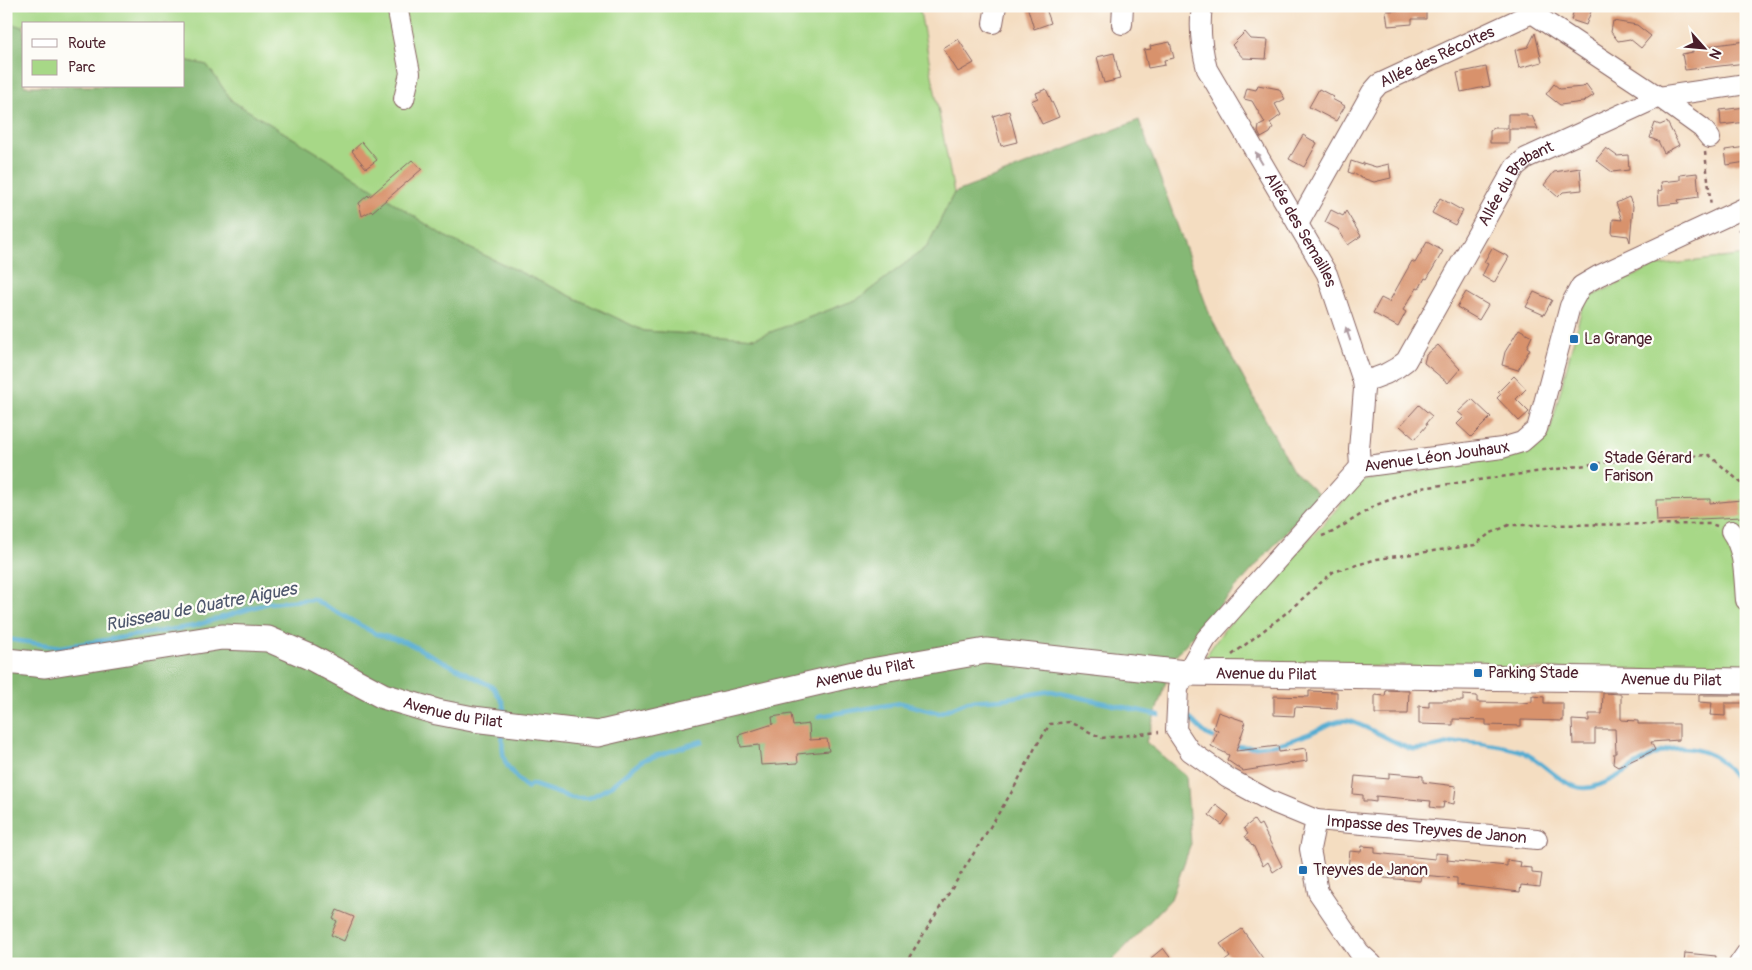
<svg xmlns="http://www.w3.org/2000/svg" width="1752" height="970" viewBox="0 0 1752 970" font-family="Pangolin,sans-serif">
	<rect width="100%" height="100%" fill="#fdfcf7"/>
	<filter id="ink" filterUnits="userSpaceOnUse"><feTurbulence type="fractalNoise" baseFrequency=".02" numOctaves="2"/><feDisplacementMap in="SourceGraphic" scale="10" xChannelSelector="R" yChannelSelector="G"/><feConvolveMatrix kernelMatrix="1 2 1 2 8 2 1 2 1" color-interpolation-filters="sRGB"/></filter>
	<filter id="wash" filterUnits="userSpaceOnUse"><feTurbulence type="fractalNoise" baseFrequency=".0096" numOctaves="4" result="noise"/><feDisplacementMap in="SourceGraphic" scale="20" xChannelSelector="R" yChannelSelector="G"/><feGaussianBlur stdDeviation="1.12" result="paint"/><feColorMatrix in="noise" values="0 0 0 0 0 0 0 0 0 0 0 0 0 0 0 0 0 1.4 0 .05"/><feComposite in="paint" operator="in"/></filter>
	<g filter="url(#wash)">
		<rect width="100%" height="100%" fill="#f4ddc1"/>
		<path fill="#a7d887" stroke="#787c59" d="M6,6h913l35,187 -27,54 -69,52 -103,39 -111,-7 -200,-95 -115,-76 -97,-59 -25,-36 -23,-5v-36h-160v3l-18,-4z
			M1746,255v417l-540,-8 -1,-7 19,-27 103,-110 32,-37 6,-3 154,-26c18,-4 25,-8 32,-27l31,-119 8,-11 65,-31z"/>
		<path fill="#85b874" stroke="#686c50" d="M6,23l18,4v59h160v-26l23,5 25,36 97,59 115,76 200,95 111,7 103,-39 69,-52 27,-54 185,-73 72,198 81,151 27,26 -145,162 -28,85 40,34 5,68 -20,55 -62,65h-1103z"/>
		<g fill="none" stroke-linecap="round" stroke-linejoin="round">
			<path stroke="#54acd1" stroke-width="4.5" d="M6,639l55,8 133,-21 74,-23 45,-4 63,35 30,8 87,45 10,16 2,13
				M819,716l82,-13 38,10 29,-12 34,-2 49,-8 108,24
				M1188,717l18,17 13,6
				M503,731c-3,30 3,37 24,57l4,-4 41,14h17l19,-10 35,-28 59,-19
				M1233,745c22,5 49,-1 70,-9 14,-4 31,-18 46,-15 12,3 36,16 48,22 4,2 10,5 14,6 16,2 33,-5 49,-7 13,-1 51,5 63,10 19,8 40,36 61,36 12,0 22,-6 32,-11 34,-20 58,-41 97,-21 15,7 19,23 33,30"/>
		</g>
		<g id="blocks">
			<path fill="#d8926c" d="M1027,6h18l6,17 -17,6z
				M1408,6h18v13h-14v5l-24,2 -2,-15 20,-1z
				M1575,6h18l-7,19 -15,-5z
				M1613,21l24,4 14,11 -10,12 -11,-9 -12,2 -7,-9z
				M1245,32l6,7 17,1 -2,19 -23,-1 -11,-13z
				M1535,33l7,29 -23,6 -4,-18 13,-3z
				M958,39l16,24 -16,9 -15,-24z
				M1746,41v22l-61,7 -3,-16 11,-2v-4z
				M1170,42l4,16 -10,2 1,5 -17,3 -4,-18 7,-1 -1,-3z
				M1114,53l6,26 -16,4 -7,-26z
				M1486,67l4,19 -29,6 -4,-19z
				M1554,84l6,5 23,-2 3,-3 8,11 -11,7 -23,3 -14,-11z
				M1258,85l21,4 6,10 -10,5 6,11 -11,8 3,5 -3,5 -9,5 -3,-6 1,-6 6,-3 -13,-22 -8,-2 3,-11 9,2z
				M1046,89l13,28 -17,7 -11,-23 7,-3 -2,-5z
				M1319,89l15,8 -2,2 13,7 -9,15 -27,-14z
				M1746,107v15l-25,3 -1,-15z
				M1009,111l8,31 -16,4 -8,-30z
				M1508,114h19v2h5l6,13h-29v14h-19v-12l4,-3h14z
				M1667,122l12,23 -15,8 -6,-12 -8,-3 5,-15 5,2z
				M1303,135l14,8 -13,24 -15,-8z
				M362,142l15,18 -11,8 -14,-17z
				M1746,147v15l-19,3 -2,-15z
				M1606,148l11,8 11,-1 1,15 -17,2 -16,-12z
				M412,160l10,9 -50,43 -1,-1 -9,5 -3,-13 9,-8 1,2z
				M1351,161l12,4v-2l13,4 13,-3 2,14 -17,4 -15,-5v-1l-11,-4z
				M1580,168l2,22 -19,2 -5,5 -14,-12 10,-13z
				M1697,173l2,24 -21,3 1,3 -20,2 -1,-14 4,-1 -1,-8 19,-2v-5z
				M1629,197l4,9 -3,36 -2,-6 -16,-2 1,-15 9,1 -6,-17z
				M1440,198l23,13 -8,14 -23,-12z
				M1331,210l12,6 3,-5 15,25 -13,9 -10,-16 -13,-7z
				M1427,242l16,9 -16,28 -2,-1 -6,11 -2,-1 -14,22 3,2 -8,15 -25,-14 8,-15 8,4 23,-41 3,2z
				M1492,248l17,9 -15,26 -12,-7 6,-12 -4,-2z
				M1466,292l22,13 -9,15 -22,-13z
				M1534,292l18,8 -8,15 -18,-8z
				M1519,329l13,7 -5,11 3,2 -12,21 -16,-5 3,-13z
				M1438,345l22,24 -12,14 -24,-20 2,-8z
				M1514,376l12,13 -10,10 13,13 -10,9 -22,-23 4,-4 -3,-2z
				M1472,399l19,18 -20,20 -14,-13 7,-7 -6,-5z
				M1419,405l13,11 -6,7 1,2 -12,14 -15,-13z
				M1710,499v4l31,-3 1,17 -85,4 -1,-21z
				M1386,690l23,1 -1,23h-33v-19l10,1z
				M1309,691l28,1v17l-42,-2 -1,9 -20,-1v-19l35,1z
				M1603,693l18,1v26l17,1v3h41v16l-28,2 4,8 -37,17 -5,-3 1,-11h2l-1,-24h-20v15h-22l-1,-24 17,1v-7h13z
				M1463,695l14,1v6l44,1 11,-1v-6l12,1v6h19v18l-42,-1v6l-35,-1v-5l-33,-1v6l-34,-1v-18l10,1v-6h34z
				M1699,695h47v8h-21v13l-15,-1 2,-12 -13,-1z
				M1218,712l26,9 1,4 -9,26 42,-5 1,6 27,-4 1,13 -64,10 -16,-11 2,-5 -18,-9 7,-15 -5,-3z
				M791,714l2,12 16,-2 1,16 17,-1 2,12 -32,3 1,9 -37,2 -2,-20 -18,2 -2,-12 34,-11 -1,-7z
				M1389,773l34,3v6l33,4 -2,18 -10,-2 -1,6h-6l-7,-1 1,-6 -55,-5v6l-7,-1h-6v-6l-10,-1 2,-18 34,3z
				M1216,805l13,10 -7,10 -13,-10z
				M1254,820l4,6 3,-2 21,42 -9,6 -5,-10 -5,4 -10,-21 -1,1 -7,-10 3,-2 -4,-6z
				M1362,846l13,1v6l60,6v-6l13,1 -1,6 60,6v-6l14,2 -1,5 12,1v5l10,1 -2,13 -19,-2 -1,7 -63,-7v-7l-36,-3 -1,6 -36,-3 1,-7 -37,-3 2,-17 11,1z
				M337,910l17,7 -10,24 -13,-6 6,-14 -4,-2z
				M1242,929l25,35h-46l9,-7 -10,-13z
				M1163,948l12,16h-19l-5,-6z
				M1685,953l31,3 -1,8h-31z"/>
		</g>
	</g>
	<g filter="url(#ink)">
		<use href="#blocks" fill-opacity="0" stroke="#866260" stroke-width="1"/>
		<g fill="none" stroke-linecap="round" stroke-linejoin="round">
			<g stroke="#866260" stroke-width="22">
				<g id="minor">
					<path d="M397,6l13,67 -6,26"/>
					<path id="s1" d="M1202,6c-3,22 -1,41 5,63l120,205 36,107 1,8 -5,60 1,18"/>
					<path d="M993,23l3,-17"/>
					<path d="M1122,24l1,-18"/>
					<path id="s2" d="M1298,224l74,-132 7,-8 153,-71 127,84 43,31 8,10"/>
					<path id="s3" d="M1363,381c16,-3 30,-9 43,-20l109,-194 11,-9 133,-61 87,-13"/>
					<path d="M1731,531c14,19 13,46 15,69"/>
					<path id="s4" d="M1316,820l221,19"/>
					<path id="s5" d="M1372,964l-13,-12 -41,-60 -8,-43 6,-29 -46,-19 -42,-23 -38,-27 -14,-21 2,-42 28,-49 154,-172 142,-19 20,-6 15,-13 33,-123 11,-20 17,-10 148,-69"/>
					<path d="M1739,964l7,-10"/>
				</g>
			</g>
			<g stroke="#866260" stroke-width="27">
				<g id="major">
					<path id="s6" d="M6,661l39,4 177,-28 46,2 42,18 73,39 54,16 36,7 124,15 257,-60 132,-23 199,22 561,8"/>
				</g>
			</g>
			<path stroke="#866260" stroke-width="2.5" stroke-dasharray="4 4" stroke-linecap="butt" d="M1705,152l6,55
				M1738,229l8,7
				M1322,536l11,-4 43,-27 45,-17 208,-29 80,-4 37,32
				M1232,655l54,-42 47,-41 44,-13 98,-14 14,-11 20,-9 202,-1 6,2
				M905,964l108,-174 22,-42 15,-24 19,-2 33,16 57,-6"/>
			<use href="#minor" stroke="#fff" stroke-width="20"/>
			<use href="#major" stroke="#fff" stroke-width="25"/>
		</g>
		<defs><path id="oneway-solid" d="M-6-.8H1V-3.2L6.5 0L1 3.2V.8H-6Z" transform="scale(1.25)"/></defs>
		<g fill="#ae9aa0">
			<use href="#oneway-solid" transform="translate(1259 158) rotate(-120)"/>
			<use href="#oneway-solid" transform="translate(1348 334) rotate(-109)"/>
		</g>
	</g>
	<g fill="#1f6fb2" stroke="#fdfcf7" stroke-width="2">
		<rect x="1569" y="334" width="10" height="10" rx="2.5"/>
		<circle cx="1594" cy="467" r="5"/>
		<rect x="1473" y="668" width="10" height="10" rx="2.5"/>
		<rect x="1298" y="865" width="10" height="10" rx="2.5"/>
	</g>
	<g text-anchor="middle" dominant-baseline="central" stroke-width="4.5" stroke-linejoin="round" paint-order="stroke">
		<g font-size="16" fill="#4a1f2b" stroke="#fdfcf7">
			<text stroke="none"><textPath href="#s2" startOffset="226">Allée des Récoltes</textPath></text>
			<text stroke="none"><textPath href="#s3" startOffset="259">Allée du Brabant</textPath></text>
			<text stroke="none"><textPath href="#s1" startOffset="250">Allée des Semailles</textPath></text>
			<text stroke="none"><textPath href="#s5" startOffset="740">Avenue Léon Jouhaux</textPath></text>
			<text stroke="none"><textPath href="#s6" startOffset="885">Avenue du Pilat</textPath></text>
			<text stroke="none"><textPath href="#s6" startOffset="1290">Avenue du Pilat</textPath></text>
			<text stroke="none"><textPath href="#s6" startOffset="1695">Avenue du Pilat</textPath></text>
			<text stroke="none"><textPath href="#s6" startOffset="465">Avenue du Pilat</textPath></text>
			<text stroke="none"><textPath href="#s4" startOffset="111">Impasse des Treyves de Janon</textPath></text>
		</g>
		<g font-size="16" fill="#4a1f2b" stroke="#fdfcf7" text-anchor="start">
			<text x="1584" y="339">La Grange</text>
			<text x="1604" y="458">Stade Gérard<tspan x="1604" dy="18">Farison</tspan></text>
			<text x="1488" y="673">Parking Stade</text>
			<text x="1313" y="870">Treyves de Janon</text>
		</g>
		<g font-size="18" font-style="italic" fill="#4e576d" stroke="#fdfcf7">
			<text transform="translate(201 607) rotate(-11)">Ruisseau de Quatre Aigues</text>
		</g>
	</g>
	<rect width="1752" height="970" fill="none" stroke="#fdfcf7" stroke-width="25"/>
	<rect x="22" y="22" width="162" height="65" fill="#fdfcf7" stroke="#b5a4a5"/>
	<rect x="32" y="39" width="25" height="8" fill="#ffffff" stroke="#b5a4a5"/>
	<text x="68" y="48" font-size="15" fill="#4a1f2b">Route</text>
	<rect x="32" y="60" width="25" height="15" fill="#a7d887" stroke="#b5a4a5"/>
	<text x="68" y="72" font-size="15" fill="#4a1f2b">Parc</text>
	<g transform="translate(1704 48) rotate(117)" stroke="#fdfcf7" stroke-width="4" paint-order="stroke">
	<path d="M0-4L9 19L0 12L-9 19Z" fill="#4a1f2b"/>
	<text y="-8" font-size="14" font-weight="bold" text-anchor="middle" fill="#4a1f2b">N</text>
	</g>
</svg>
